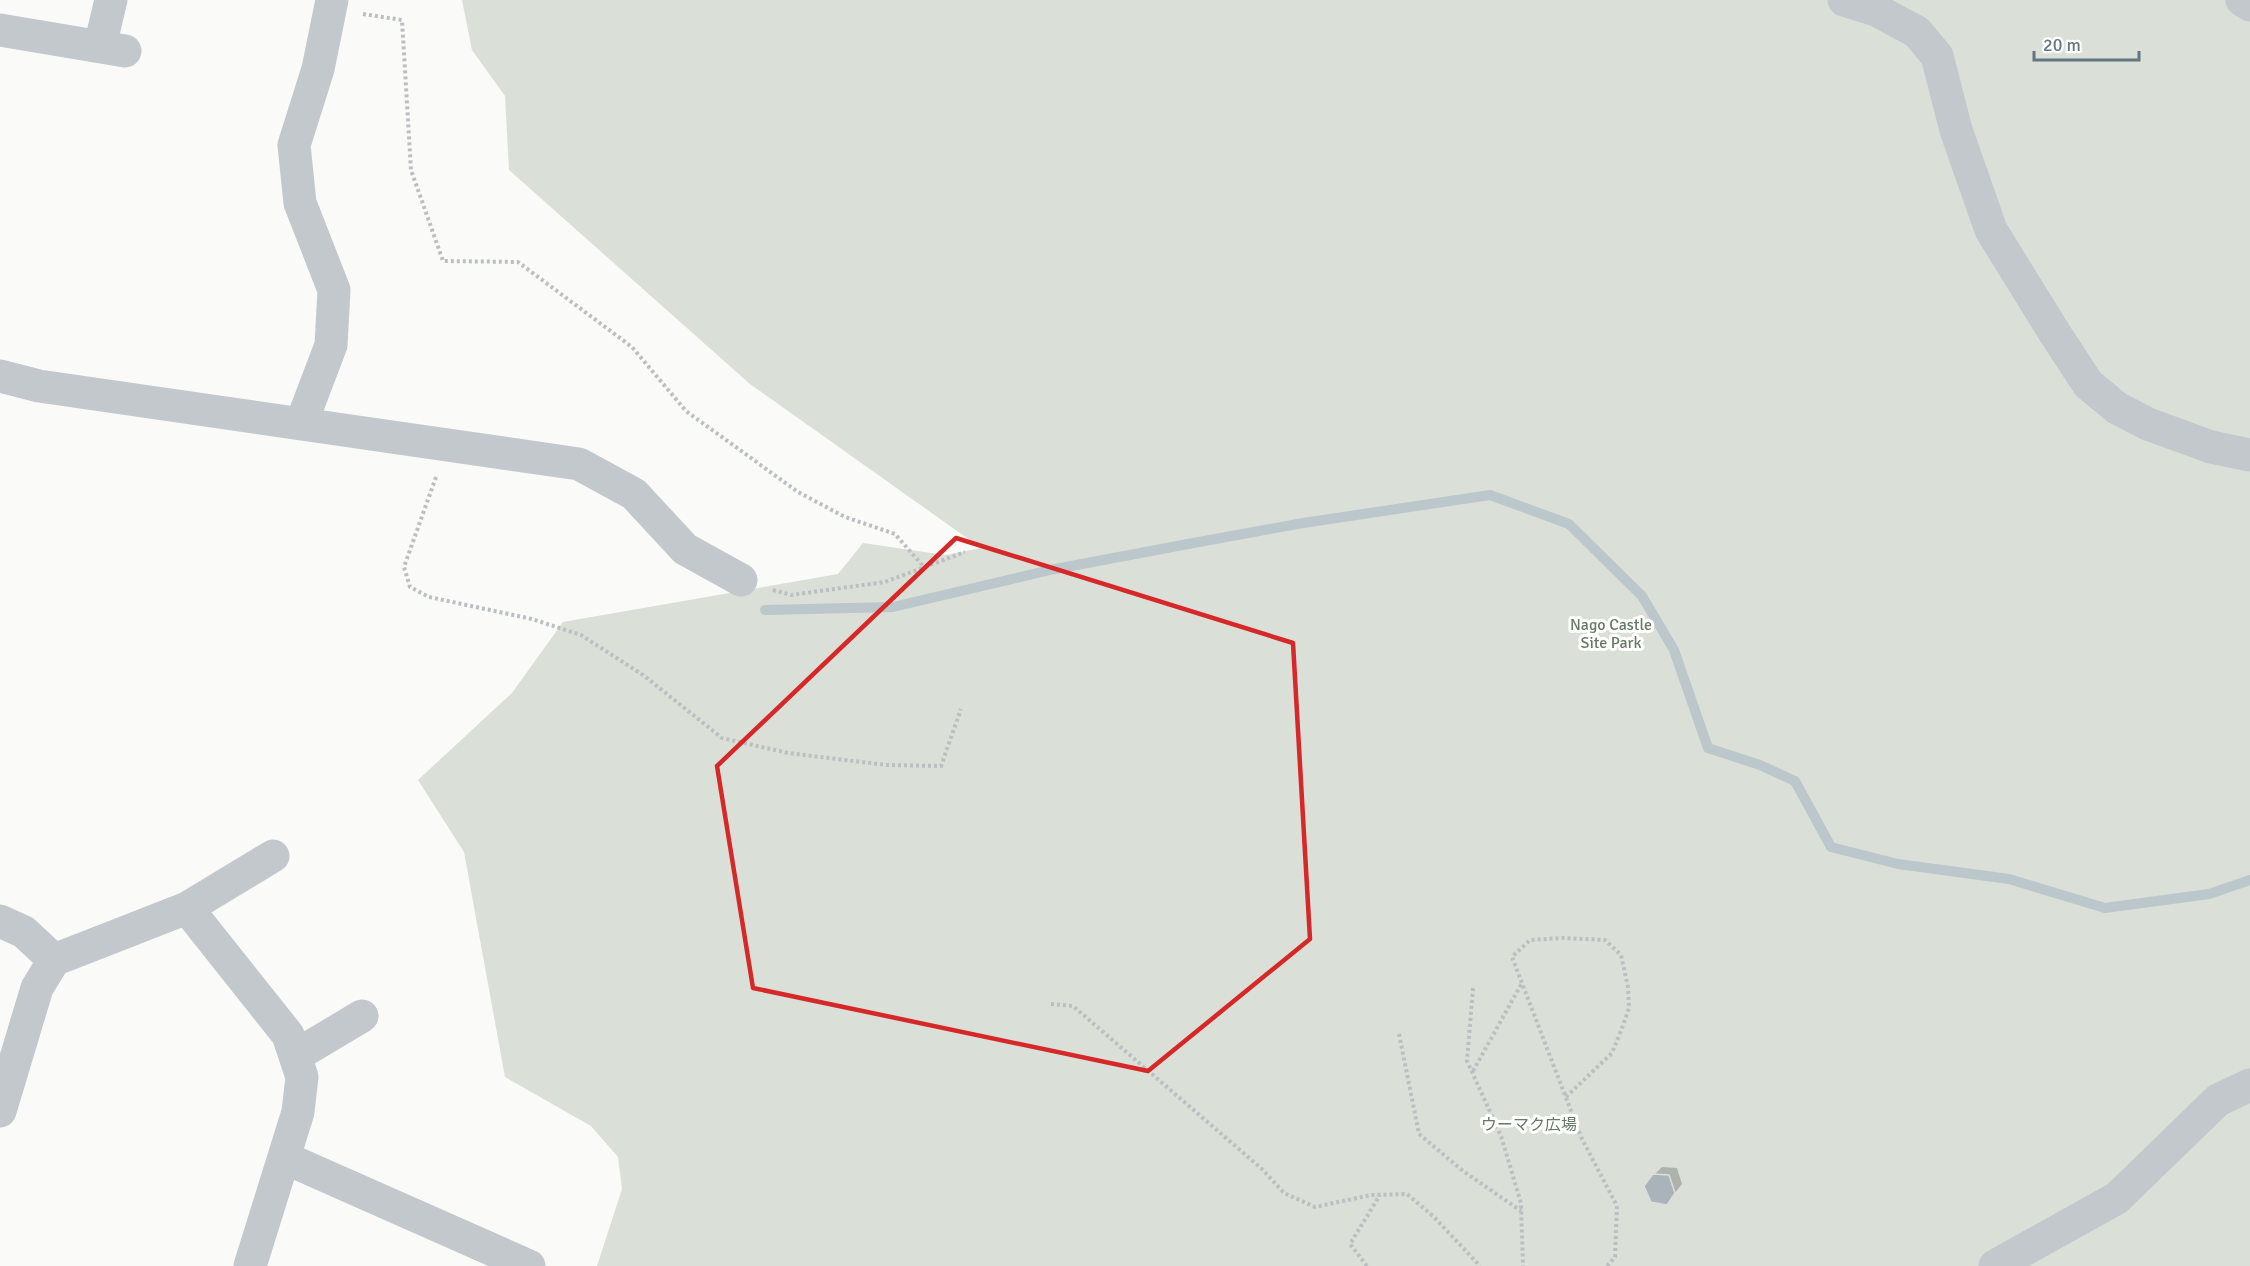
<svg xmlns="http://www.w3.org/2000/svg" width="2250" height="1266" viewBox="0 0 2250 1266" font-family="Signika,'Noto Sans JP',sans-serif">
	<rect width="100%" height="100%" fill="#fafaf8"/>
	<path fill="#dadfd7" d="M462,0h1788v1266h-1653l25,-77 -4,-32 -27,-31 -86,-49 -41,-225 -46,-72 94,-87 51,-71 275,-48 25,-31 82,12 36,-7 -231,-164 -241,-214 -4,-74 -33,-46z"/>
	<path fill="#0003" d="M1662,1167l15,1 5,16 -15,19 -13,-28z"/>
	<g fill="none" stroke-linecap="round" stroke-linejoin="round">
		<path stroke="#bbc7cb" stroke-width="10" d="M765,610l128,-3 157,-37 138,-26 115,-21 187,-28 79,29 73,72 32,54 34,98 52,17 35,16 36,66 67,17 111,15 96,29 104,-14 41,-14"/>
	</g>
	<path fill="#aab3b9" stroke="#dcdcda" stroke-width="1.5" d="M1653,1174l16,1 6,18 -8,12 -16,-3 -7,-16z"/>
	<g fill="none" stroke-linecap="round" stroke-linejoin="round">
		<path stroke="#bbbfc2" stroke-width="4" stroke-dasharray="3 3" stroke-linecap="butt" d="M363,14l39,6 9,150 32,91 75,1 114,85 54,64 112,81 47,25 50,17 29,33
			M436,477l-32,90 6,20 19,10 103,22 49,16 62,40 79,63 66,15 98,12 55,1 20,-57
			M773,590l18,5 94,-13 80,-30
			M1473,988l-6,73 34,75 20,67 2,63
			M1051,1004l22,2 189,163 22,24 31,14 56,-12 36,-1 26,22 47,50
			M1399,1034l20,100 44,37 58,40
			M1473,1071l49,-88
			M1566,1097l46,-44 10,-25 7,-20 -1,-21 -7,-32 -16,-15 -43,-2 -32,2 -18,17 69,180 36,69 -2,51 -8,9
			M1367,1266l-17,-22 30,-49"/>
		<path stroke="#c3c8cc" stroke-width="33" d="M1844,0l32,10 41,22 20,24 19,74 35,100 63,102 34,52 29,24 31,16 63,23 39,8
			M2242,0l8,5
			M0,30l125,21
			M100,46l11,-46
			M0,376l39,10 540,78 55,30 51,55 56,31
			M301,424l30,-79 3,-55 -34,-87 -6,-58 24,-76 14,-69
			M187,908l86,-52
			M0,921l24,11 30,28
			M295,1056l67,-40
			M0,1111l37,-123 17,-28 133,-52 101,127 14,42 -4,35 -48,154
			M285,1158l244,108
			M1995,1266l122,-68 101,-98 32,-15"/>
	</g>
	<path fill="none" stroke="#d62828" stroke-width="4.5" stroke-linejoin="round" d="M956,538l337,105 17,296 -162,132 -395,-83 -36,-222z"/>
	<g text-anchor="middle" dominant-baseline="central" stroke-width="6" stroke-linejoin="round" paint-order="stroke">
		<g font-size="16" fill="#687a64" stroke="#fff">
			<text x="1611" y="625">Nago Castle<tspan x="1611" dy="18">Site Park</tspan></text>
			<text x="1529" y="1125">ウーマク広場</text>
		</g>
	</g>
	<path d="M2034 51v9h105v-9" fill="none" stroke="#657683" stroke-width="3"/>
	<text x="2043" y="51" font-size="18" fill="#657683" stroke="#ffffff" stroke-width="4.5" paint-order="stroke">20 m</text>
</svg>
